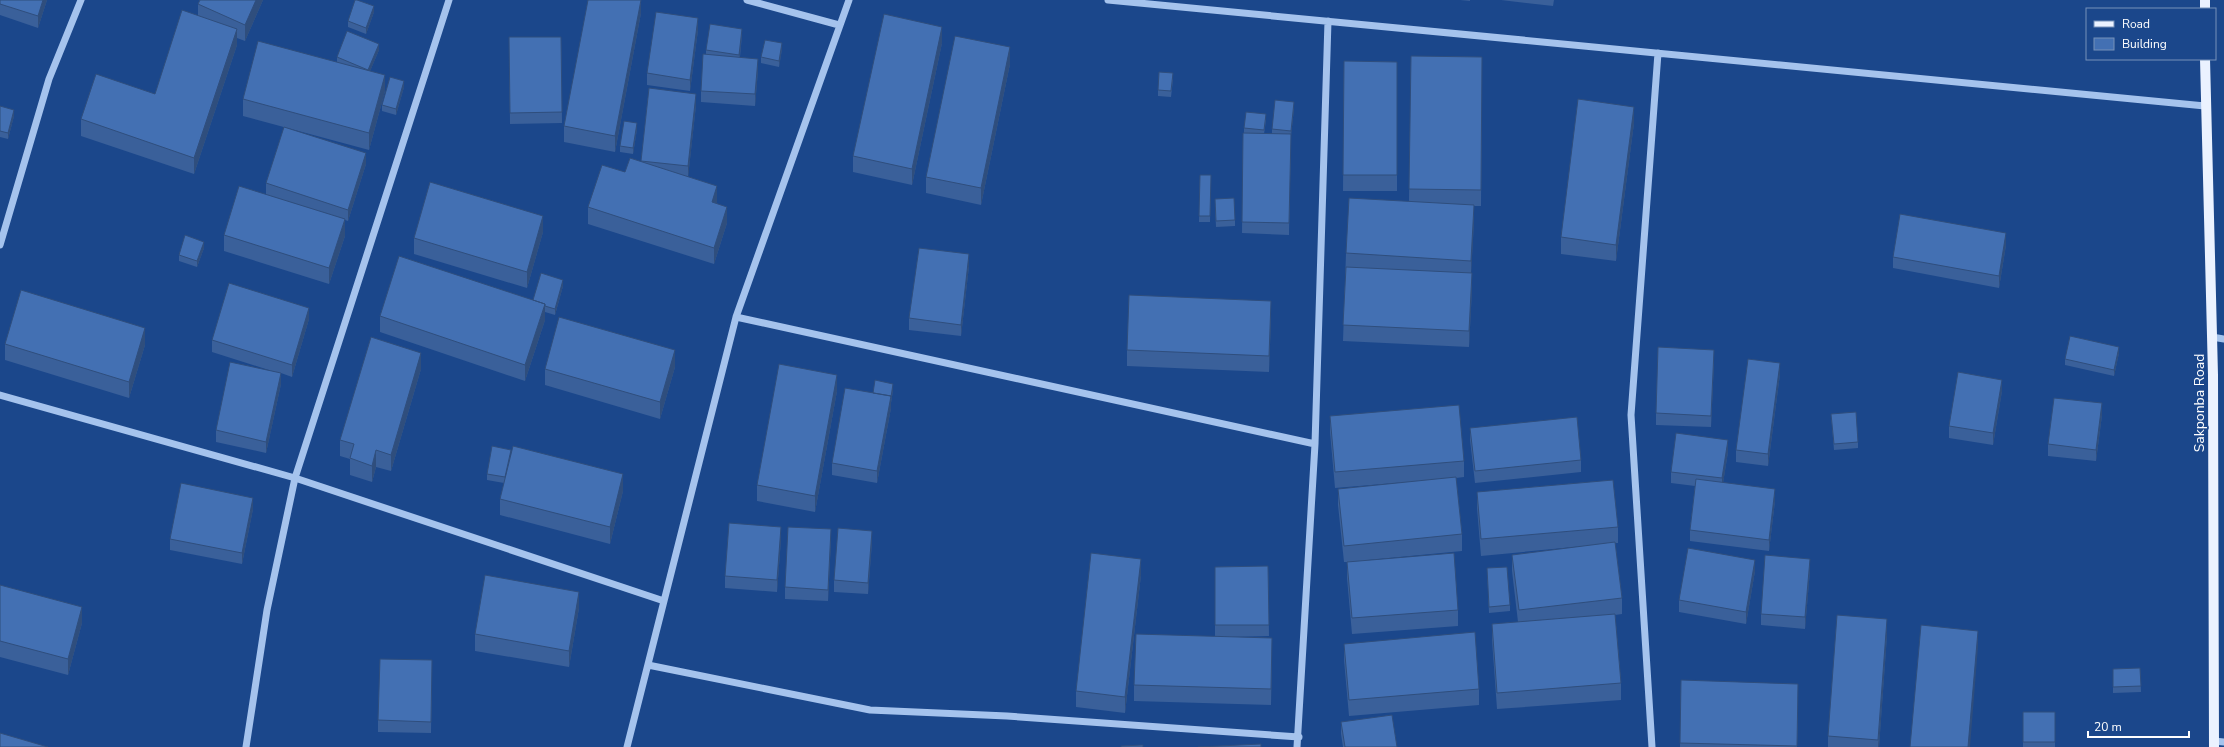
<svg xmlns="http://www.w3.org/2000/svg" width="2224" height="747" viewBox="0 0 2224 747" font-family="'Nunito Sans',sans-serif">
	<rect width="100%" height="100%" fill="#1b478b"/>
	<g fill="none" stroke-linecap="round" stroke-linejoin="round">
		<path stroke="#a5c3ed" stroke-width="7" d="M747,0l92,25
			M1108,0l1097,106
			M0,245l49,-166 32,-79
			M736,317l579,127
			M2212,337l12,2
			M0,395l295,83 369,123
			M648,665l222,45 137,6 292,21
			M2214,741l10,1
			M246,747l21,-137 28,-132 154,-478
			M627,747l109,-430 113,-317
			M1297,747l18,-303 13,-423
			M1652,747l-21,-332 27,-362"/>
		<path stroke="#ebf2ff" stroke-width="10" d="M2205,9v-9
			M2205,59l8,316 1,372"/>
	</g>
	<path fill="#3a609a" d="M0,0h47l-9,28 -38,-13z
		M200,0h63l-18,41 -8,-3v7l-43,129 -113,-38v-17l74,-25 43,-79v-11z
		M641,0v13l-26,139 -51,-10v-16z
		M1460,0h10v1z
		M1501,0h53l-1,6z
		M374,12l-8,22 -18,-7v-6z
		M698,30l-8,61 -43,-6v-12z
		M742,35l-2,22 18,13 -3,36 -54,-4v-11l5,-36v-5z
		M509,37h52l1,86 -52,1z
		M942,43l-30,142 -59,-13v-16z
		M782,49l-3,18 -18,-4v-6z
		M379,50l-9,21 15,20 -16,59 -126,-34v-17l94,-37v-5z
		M1411,56l71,1 -1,149h-7v15l-3,52 1,16 -3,58 -126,-6 3,-88 63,-52z
		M1344,61l53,1v129h-54z
		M1010,64l-29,141 -55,-12v-16z
		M1173,79l-2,18 -13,-1v-6z
		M404,87l-8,28 -14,-4v-6z
		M649,88l47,17 -8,72 29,25 -1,1 11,20 -13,41 -126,-40v-17l37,-35 16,-10z
		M0,106l14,10 -6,23 -8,-2z
		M1294,108l-3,28 -2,99 -47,-2 1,-100h1v-5l22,-8 -2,14h8v-5z
		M1634,123l-18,138 -55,-7v-17z
		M637,129l-4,25 -13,-2v-6z
		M366,164l-18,57 -3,-1v16l-16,48 -105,-33v-16l42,-40v-12z
		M1200,175h11l-1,47h-11z
		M1215,205l20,15v6l-19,1z
		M543,232l-16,56 -113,-34v-16z
		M2006,245l-7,43 -106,-20v-11z
		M204,248l-7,19 -18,-6v-6z
		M969,266l-8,70 -52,-6v-12z
		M563,286l-8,29 -10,-3v8l-20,61 -145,-49v-16l153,-16z
		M1271,318l-2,54 -142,-6v-16z
		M309,319l-17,58 -11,-4v11l-15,69 -50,-11v-12l59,-58 -63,-20v-12z
		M5,344l140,1 -16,53 -124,-38z
		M2119,353l-5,23 -49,-11v-6z
		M1714,361l-3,66 -55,-2v-12z
		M675,367l-15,52 -115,-34v-16z
		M421,369l-30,102 -15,-4 -4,15 -22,-7v-16l-10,-3v-16z
		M1780,374l-12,92 -32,-4v-12z
		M893,390l-2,13v5l-14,75 -45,-8v-12l41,-70z
		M837,391l-22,121 -58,-11v-16z
		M2002,391l-9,54 -44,-7v-12z
		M1831,414l27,28v6l-24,2z
		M2102,415l-6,46 -48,-5v-12z
		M1330,416l134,45v16l-8,1 6,56v17l-94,9 90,50v16l-106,8 -5,-56v-16h-3l-6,-57v-16l69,-7 -72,6 -5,-56z
		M1470,428l111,32v12l-106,11 -5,-43z
		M1728,452l-5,31 52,18 -6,50 -79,-10v-11l5,-44 -24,-3v-11z
		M511,456l112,35 -13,53 -110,-29v-16l4,-16 -17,-3v-6z
		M1477,492l141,35v16h-3l7,55v16l-7,1 6,68v17l-124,9 -5,-69v-16l26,-2 -6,-51v-16l72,-9 -103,10 -4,-48z
		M253,509l-11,55 -72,-14v-11z
		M781,539l-4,53 -52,-4v-12z
		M831,540l-3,61 -43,-2v-12z
		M872,542l-4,52 -34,-2v-12z
		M1268,566l1,70 -38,1 41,17 -1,51 -137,-4v-16l81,-49v-69z
		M1487,568l23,37v6l-21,2z
		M1810,570l-5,59 -44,-4v-11z
		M1755,571l-9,53 -67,-12v-12z
		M1141,575l-16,138 -49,-6v-16z
		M0,585l82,38 -14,52 -68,-18z
		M579,608l-10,59 -94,-16v-17z
		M1887,635l-8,112h-51v-11z
		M1344,644l135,45v16l-130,11 -5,-56z
		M432,660l-1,73 -53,-1v-12z
		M2140,668l1,24 -28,1v-24z
		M1681,680l117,20 -1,47h-117z
		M2023,712h32v35h-32z
		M1341,722l56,25h-54l-2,-13z"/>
	<path fill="#2f4e7d" d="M43,0h4l-9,28v-12z
		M256,0h7l-18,41v-16z
		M641,0v13l-26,139v-16z
		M374,6v6l-8,22v-6z
		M698,18v12l-8,61v-11z
		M942,27v16l-30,142v-16z
		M237,29v16l-43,129v-16z
		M742,29v6l-3,26v-6z
		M782,43v6l-3,18v-6z
		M379,44v6l-11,26v-6z
		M1010,47v17l-29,141v-17z
		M758,59v11l-3,36v-12z
		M385,75v16l-16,59v-17z
		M404,81v6l-8,28v-6z
		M696,94v11l-8,73v-12z
		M1294,102v6l-3,28 -2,99 2,-104z
		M1634,107v16l-18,138v-16z
		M14,110v6l-6,23v-6z
		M637,123v6l-4,25v-6z
		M366,153v11l-18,57v-11z
		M717,186v16l-5,16v-16z
		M1474,205v16l-3,56v-16z
		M727,207v16l-13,41v-16z
		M543,216v16l-16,56v-16z
		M345,219v17l-16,48v-16z
		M2006,233v12l-7,43v-12z
		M204,242v6l-7,19v-6z
		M969,254v12l-8,70v-11z
		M1472,273v16l-3,58v-16z
		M563,280v6l-8,29v-6z
		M1271,301v17l-2,54v-16z
		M545,304v16l-20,61v-16z
		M309,308v11l-17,58v-12z
		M145,328v17l-16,53v-16z
		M2119,347v6l-5,23v-6z
		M675,350v17l-15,52v-17z
		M1714,350v11l-3,66v-11z
		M421,353v16l-30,102v-16z
		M1780,363v11l-12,92v-12z
		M281,373v11l-15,69v-11z
		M837,375v16l-22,121v-16z
		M2002,380v11l-9,54v-12z
		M893,384v6l-2,13v5l-14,75v-12l14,-75z
		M2102,403v12l-6,46v-11z
		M1728,440v12l-6,38v-12z
		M376,450v17l-4,15v-16z
		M623,474v17l-13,53v-17z
		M1775,489v12l-6,50v-11z
		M253,498v11l-11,55v-11z
		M781,527v12l-4,53v-12z
		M831,529v11l-3,61v-11z
		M872,531v11l-4,52v-11z
		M1141,559v16l-16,138v-16z
		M1810,559v11l-5,59v-12z
		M1755,560v11l-9,53v-12z
		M579,592v16l-10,59v-16z
		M82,607v16l-14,52v-16z
		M1887,619v16l-8,112h-1z
		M1978,631v16l-8,100h-2z
		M1272,638v16l-1,51v-16z"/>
	<path fill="#4370b3" stroke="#2f4e7d" d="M0,0h43l-5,16 -38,-12z
		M200,0h56l-11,25 -47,-21z
		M355,0h2l17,6 -8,22 -18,-7z
		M588,0h53l-26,136 -51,-10z
		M182,10l55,19 -43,129 -113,-39 15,-45 59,20z
		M656,12l42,6 -8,62 -43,-7z
		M884,14l58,13 -30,142 -59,-13z
		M710,24l32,5 -3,26 -33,-5z
		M347,31l32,13 -11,26 -31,-13z
		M955,36l55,11 -29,141 -55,-11z
		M509,37h52l1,75 -52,1z
		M765,40l17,3 -3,18 -18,-4z
		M258,41l127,34 -16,58 -126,-34z
		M703,54l55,5 -3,35 -54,-3z
		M1411,56l71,1 -1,133 -72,-1z
		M1344,61l53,1v113h-54z
		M1159,72l14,1 -2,18 -13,-1z
		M390,77l14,4 -8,28 -14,-4z
		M649,88l47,6 -8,72 -47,-5z
		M1578,99l56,8 -18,138 -55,-8z
		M1275,100l19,2 -3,29 -19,-2z
		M0,106l14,4 -6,23 -8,-2z
		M1246,112l20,2 -2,16 -20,-2z
		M624,121l13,2 -4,25 -13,-2z
		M284,127l82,26 -18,57 -82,-27z
		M1243,133l48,1 -2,89 -47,-1z
		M630,158l87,28 -5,16 15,5 -13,41 -126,-41 14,-42 23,7z
		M1200,175h11l-1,41h-11z
		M430,182l113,34 -16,56 -113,-34z
		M239,186l106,33 -16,49 -105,-33z
		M1234,198l1,22 -19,1 -1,-22z
		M1349,198l125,7 -3,56 -125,-8z
		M1900,214l106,19 -7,43 -106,-19z
		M185,235l19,7 -7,19 -18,-6z
		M919,248l50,6 -8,71 -52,-7z
		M399,256l146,48 -20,61 -145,-49z
		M1346,267l126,6 -3,58 -126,-6z
		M541,273l22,7 -8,29 -10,-3v-2l-12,-4z
		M229,283l80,25 -17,57 -80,-25z
		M21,290l124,38 -16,54 -124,-38z
		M1129,295l142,6 -2,55 -142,-6z
		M559,317l116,33 -15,52 -115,-33z
		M2070,336l49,11 -5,23 -49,-11z
		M371,337l50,16 -30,102 -15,-5 -4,16 -22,-8 4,-14 -14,-4z
		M1658,347l56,3 -3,66 -55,-3z
		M1748,359l32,4 -12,91 -32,-4z
		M230,362l51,11 -15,69 -50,-12z
		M779,364l58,11 -22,121 -58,-11z
		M1958,372l44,8 -9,53 -44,-7z
		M875,380l18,4 -2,13v-1l-18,-3z
		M845,388l46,8 -14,75 -45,-8z
		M2054,398l48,5 -6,47 -48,-6z
		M1459,405l5,56 -129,11 -5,-56z
		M1856,412l2,30 -24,2 -3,-30z
		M1577,417l4,43 -106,11 -5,-43z
		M1676,433l52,7 -6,38 -51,-6z
		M492,446l19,4 -6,27 -18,-3z
		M513,446l110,28 -13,53 -110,-28z
		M1456,477l6,57 -118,12 -6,-57z
		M1696,479l79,10 -6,51 -79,-10z
		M1613,480l5,47 -137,12 -4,-47z
		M181,483l72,15 -11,55 -72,-14z
		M729,523l52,4 -4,53 -52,-4z
		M788,527l43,2 -3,61 -43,-3z
		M838,528l34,3 -4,52 -34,-3z
		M1615,542l7,56 -103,12 -7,-55z
		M1688,548l67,12 -9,52 -67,-12z
		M1091,553l50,6 -16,138 -49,-6z
		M1454,553l4,57 -106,8 -5,-56z
		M1765,555l45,4 -5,58 -44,-3z
		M1268,566l1,59h-54v-58z
		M1507,567l3,38 -21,2 -2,-39z
		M485,575l94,17 -10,59 -94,-17z
		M0,585l82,22 -14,52 -68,-18z
		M1615,614l6,69 -124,10 -5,-69z
		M1837,615l50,4 -9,121 -50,-4z
		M1921,625l57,6 -10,116h-58z
		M1475,632l4,57 -130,11 -5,-56z
		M1136,634l136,4 -1,51 -137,-4z
		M380,659l52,1 -1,62 -53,-2z
		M2140,668l1,18 -28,1v-18z
		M1681,680l117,4 -1,62 -117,-3z
		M2023,712h32v30h-32z
		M1392,715l5,32h-52l-4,-25z
		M0,733l48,14h-48z
		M1261,744v3h-63z
		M1143,745v2h-22v-1z"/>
	<g text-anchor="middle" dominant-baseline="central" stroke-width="3.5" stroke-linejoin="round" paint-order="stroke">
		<g font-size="14" fill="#fff" stroke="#1b478b">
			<text transform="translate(2199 403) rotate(-90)">Sakponba Road</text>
		</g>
	</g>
	<rect x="2086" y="8" width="130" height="52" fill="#1b478b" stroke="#7691b9"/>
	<rect x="2094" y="21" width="20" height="6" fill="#ebf2ff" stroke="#7691b9"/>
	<text x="2122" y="28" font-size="12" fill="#ffffff">Road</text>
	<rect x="2094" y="38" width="20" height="12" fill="#4370b3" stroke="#7691b9"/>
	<text x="2122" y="48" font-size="12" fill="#ffffff">Building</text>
	<path d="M2088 731v6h101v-6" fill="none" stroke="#ffffff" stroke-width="2"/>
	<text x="2094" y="731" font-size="12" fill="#ffffff" stroke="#1b478b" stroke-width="3" paint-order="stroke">20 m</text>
</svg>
